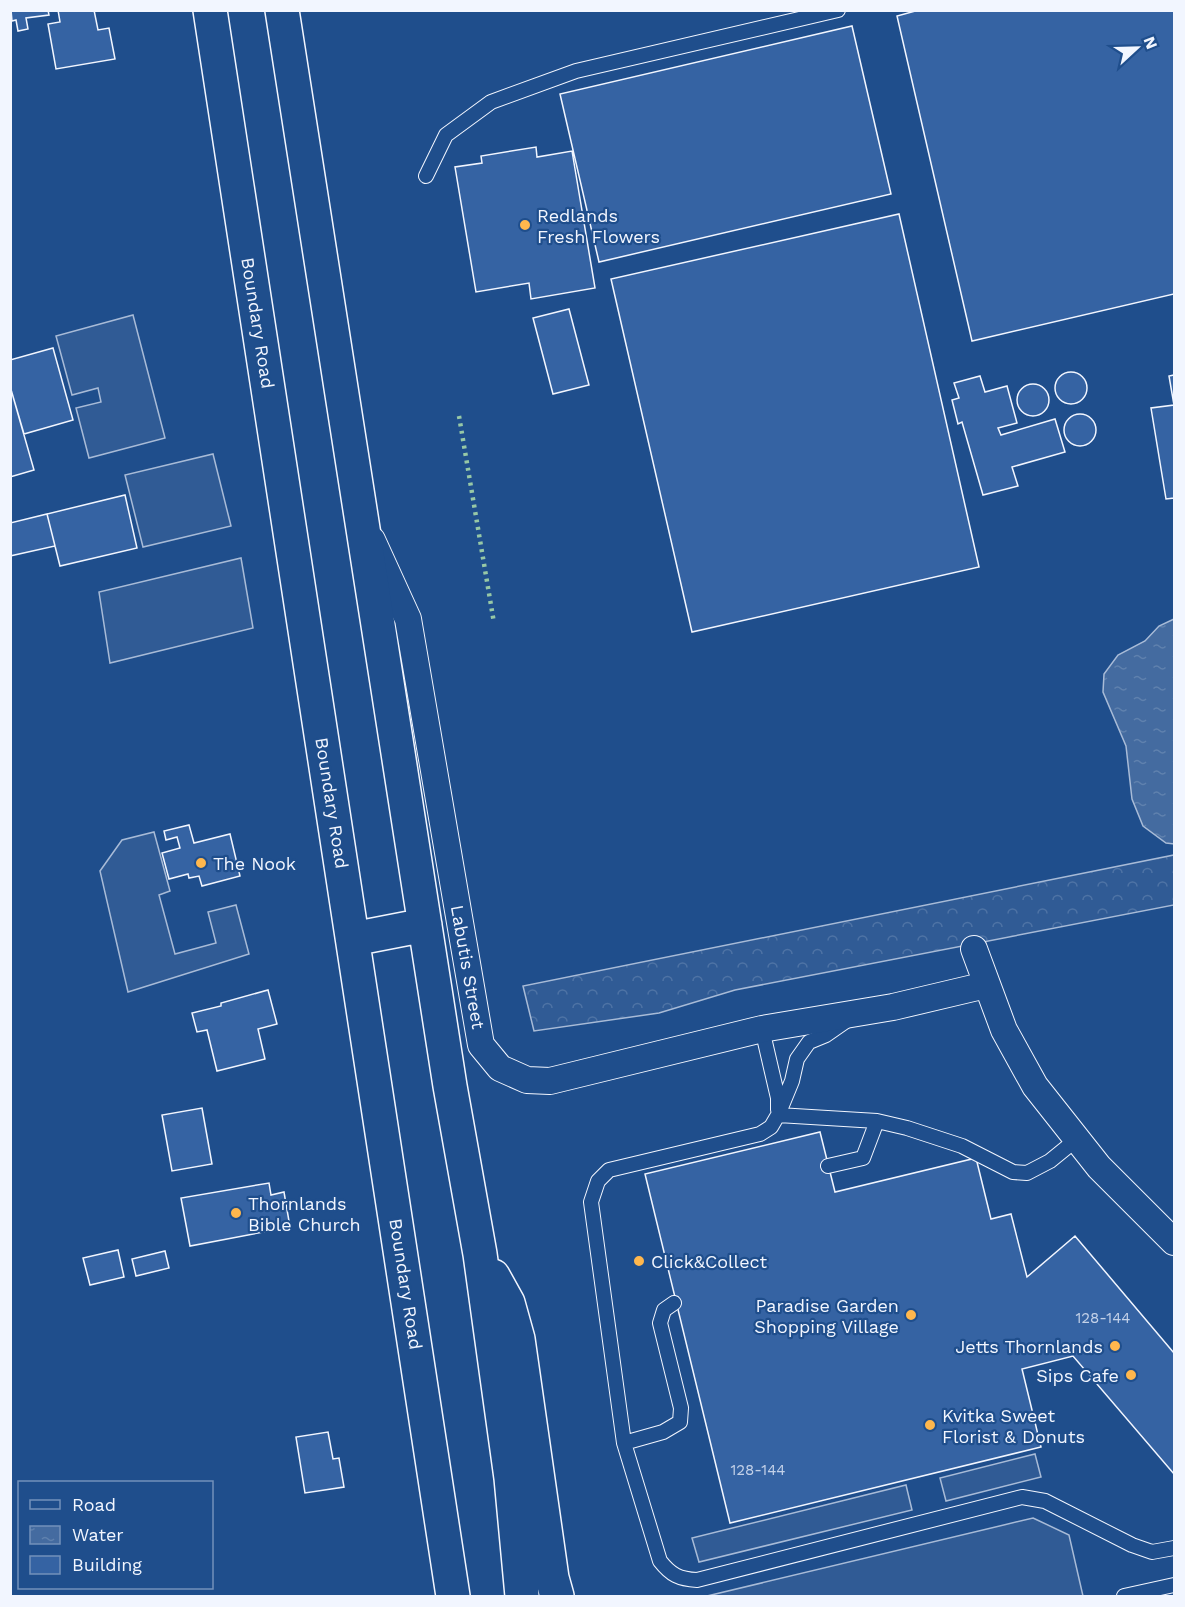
<svg xmlns="http://www.w3.org/2000/svg" width="1185" height="1607" viewBox="0 0 1185 1607" font-family="'Work Sans',sans-serif">
	<defs>
		<pattern id="forest-crowns" width="20" height="18" patternUnits="userSpaceOnUse" patternTransform="scale(1.5)"><rect width="20" height="18" fill="#305b95"/><path d="M2 6a3 3 0 1 1 6 0M12 15a3 3 0 1 1 6 0" fill="none" stroke="#4e73a5"/></pattern>
		<pattern id="water-ripples" width="26" height="14" patternUnits="userSpaceOnUse" patternTransform="scale(1.5)"><rect width="26" height="14" fill="#446ba0"/><path d="M2 4q2-2 4 0t4 0M15 11q2-2 4 0t4 0" fill="none" stroke="#5f81ae"/></pattern>
	</defs>
	<rect width="100%" height="100%" fill="#1f4e8c"/>
	<path fill="#305b95" stroke="#a8bbd7" stroke-width="1.5" d="M133,315l32,123 -76,20 -13,-50 25,-6 -3,-14 -26,7 -16,-59z
		M213,454l18,72 -88,21 -18,-72z
		M241,558l12,70 -143,35 -11,-71z
		M154,832l16,59 -11,4 16,59 41,-11 -8,-31 28,-7 13,49 -121,38 -28,-121 22,-31z
		M1035,1454l6,23 -95,24 -6,-23z
		M906,1485l6,25 -213,52 -7,-24z
		M1033,1518l36,17 14,61h-376z"/>
	<path fill="url(#forest-crowns)" stroke="#a8bbd7" stroke-width="1.5" d="M1174,855v50l-439,85 -76,23 -125,18 -11,-45z"/>
	<path fill="url(#water-ripples)" stroke="#a8bbd7" stroke-width="1.5" d="M1174,619v225l-8,-1 -23,-17 -11,-27 -6,-53 -23,-54 1,-18 14,-19 27,-14 14,-15z"/>
	<path fill="#3563a3" stroke="#f2f6ff" stroke-width="1.5" d="M11,10h37l1,5 -23,3 2,11 -10,2 -2,-11 -4,1z
		M58,10h36l4,20 11,-2 6,31 -59,10 -8,-45 12,-2z
		M919,10h255v284l-202,47 -75,-325z
		M852,26l39,168 -292,68 -39,-168z
		M536,147l1,10 35,-6 23,137 -64,11 -2,-16 -53,9 -21,-125 27,-4 -1,-7z
		M899,214l80,353 -287,65 -81,-353z
		M569,309l20,76 -36,9 -20,-76z
		M53,348l20,72 -49,14 -14,-48v-26z
		M1055 388a16 16 0 1 1 32 0a16 16 0 1 1-32 0Z
		M1174,375v123l-8,1 -15,-91 23,-3 -5,-29z
		M980,376l5,16 22,-6 10,37 -19,5 3,7 54,-16 10,33 -53,15 6,19 -35,9 -21,-73 -4,2 -6,-24 7,-2 -5,-15z
		M1017 400a16 16 0 1 1 32 0a16 16 0 1 1-32 0Z
		M10,386l24,84 -24,7z
		M1064 430a16 16 0 1 1 32 0a16 16 0 1 1-32 0Z
		M125,495l12,53 -77,18 -13,-52z
		M47,514l8,32 -45,10v-33z
		M189,825l5,18 36,-9 10,42 -38,10 -3,-10 -10,2 -1,-4 -19,5 -7,-26 18,-5 -3,-11 -11,3 -2,-9z
		M268,990l9,34 -19,5 7,30 -48,12 -10,-41 -10,2 -5,-19 29,-7v-3z
		M202,1108l10,56 -40,7 -10,-56z
		M820,1132l15,60 141,-34 15,61 20,-5 16,63 48,-41 99,117v121l-101,-118 -51,13 19,78 -311,76 -85,-349z
		M269,1183l2,12 13,-3 6,35 -100,19 -9,-48z
		M118,1250l6,27 -34,8 -7,-27z
		M165,1251l4,17 -33,8 -4,-17z
		M328,1432l5,27 6,-1 5,29 -39,6 -9,-56z"/>
	<g fill="none" stroke-linecap="round" stroke-linejoin="round">
		<g stroke="#f2f6ff" stroke-width="16">
			<path id="lane" d="M426,176l20,-41 45,-33 85,-31 262,-61
				M849,1019l-23,16 -17,7 -12,17 -5,22 -14,34 -7,12 -11,7 -151,36 -11,11 -7,21 33,241 36,118c11,14 19,18 37,19l325,-83 23,4 87,44 20,7 22,-4
				M762,1029l16,69v12
				M778,1115l99,6 30,7 55,18 51,26 14,1 23,-12 27,-22
				M828,1166l35,-8 14,-37
				M624,1443l39,-11 17,-10 1,-14 -21,-85 4,-13 10,-7
				M1124,1596l50,-11"/>
		</g>
		<g stroke="#f2f6ff" stroke-width="28">
			<path id="street" d="M372,540l36,79 73,426 19,23 27,12 23,1 212,-52 131,-22 93,-22
				M974,949l30,81 31,56 64,81 75,75"/>
		</g>
		<g stroke="#f2f6ff" stroke-width="36">
			<path id="highway" d="M210,10l243,1586
				M282,10l168,1076 30,168 31,224 11,118
				M353,939l72,-14
				M493,1276l15,27 10,36 34,239 5,18"/>
		</g>
		<use href="#lane" stroke="#1f4e8c" stroke-width="14"/>
		<use href="#street" stroke="#1f4e8c" stroke-width="26"/>
		<use href="#highway" stroke="#1f4e8c" stroke-width="33"/>
		<path stroke="#97c8a6" stroke-width="4.5" stroke-dasharray="3 4.5" stroke-linecap="butt" d="M459,416l35,207"/>
	</g>
	<g fill="#ffb74d" stroke="#1f4e8c" stroke-width="2">
		<circle cx="525" cy="225" r="6"/>
		<circle cx="201" cy="863" r="6"/>
		<circle cx="236" cy="1213" r="6"/>
		<circle cx="639" cy="1261" r="6"/>
		<circle cx="911" cy="1315" r="6"/>
		<circle cx="1115" cy="1346" r="6"/>
		<circle cx="1131" cy="1375" r="6"/>
		<circle cx="930" cy="1425" r="6"/>
	</g>
	<g text-anchor="middle" dominant-baseline="central" stroke-width="4.5" stroke-linejoin="round" paint-order="stroke">
		<g font-size="15" fill="#c3d1e8">
			<text x="1103" y="1318">128-144</text>
			<text x="758" y="1470">128-144</text>
		</g>
		<g font-size="18" fill="#f2f6ff" stroke="#1f4e8c" text-anchor="start">
			<text x="537" y="215">Redlands<tspan x="537" dy="21">Fresh Flowers</tspan></text>
			<text x="213" y="863">The Nook</text>
			<text x="248" y="1203">Thornlands<tspan x="248" dy="21">Bible Church</tspan></text>
			<text x="651" y="1261">Click&amp;Collect</text>
			<text x="899" y="1305" text-anchor="end">Paradise Garden<tspan x="899" dy="21">Shopping Village</tspan></text>
			<text x="1103" y="1346" text-anchor="end">Jetts Thornlands</text>
			<text x="1119" y="1375" text-anchor="end">Sips Cafe</text>
			<text x="942" y="1415">Kvitka Sweet<tspan x="942" dy="21">Florist &amp; Donuts</tspan></text>
		</g>
		<g font-size="18" fill="#f2f6ff" stroke="#1f4e8c">
			<text transform="translate(258 323) rotate(81)">Boundary Road</text>
			<text transform="translate(332 803) rotate(81)">Boundary Road</text>
			<text transform="translate(468 967) rotate(80)">Labutis Street</text>
			<text transform="translate(406 1284) rotate(81)">Boundary Road</text>
		</g>
	</g>
	<rect width="1185" height="1607" fill="none" stroke="#f2f6ff" stroke-width="24"/>
	<rect x="18" y="1481" width="195" height="108" fill="#1f4e8c" stroke="#7391ba" stroke-width="1.5"/>
	<rect x="30" y="1500" width="30" height="9" fill="#1f4e8c" stroke="#7391ba" stroke-width="1.5"/>
	<text x="72" y="1511" font-size="18" fill="#f2f6ff">Road</text>
	<rect x="30" y="1526" width="30" height="18" fill="url(#water-ripples)" stroke="#7391ba" stroke-width="1.5"/>
	<text x="72" y="1541" font-size="18" fill="#f2f6ff">Water</text>
	<rect x="30" y="1556" width="30" height="18" fill="#3563a3" stroke="#7391ba" stroke-width="1.5"/>
	<text x="72" y="1571" font-size="18" fill="#f2f6ff">Building</text>
	<g transform="translate(1137 48) rotate(68)" stroke="#1f4e8c" stroke-width="4.5" paint-order="stroke">
	<path d="M0-4.5L10 22L0 15L-10 22Z" fill="#f2f6ff"/>
	<text y="-9" font-size="16" font-weight="bold" text-anchor="middle" fill="#f2f6ff">N</text>
	</g>
</svg>
